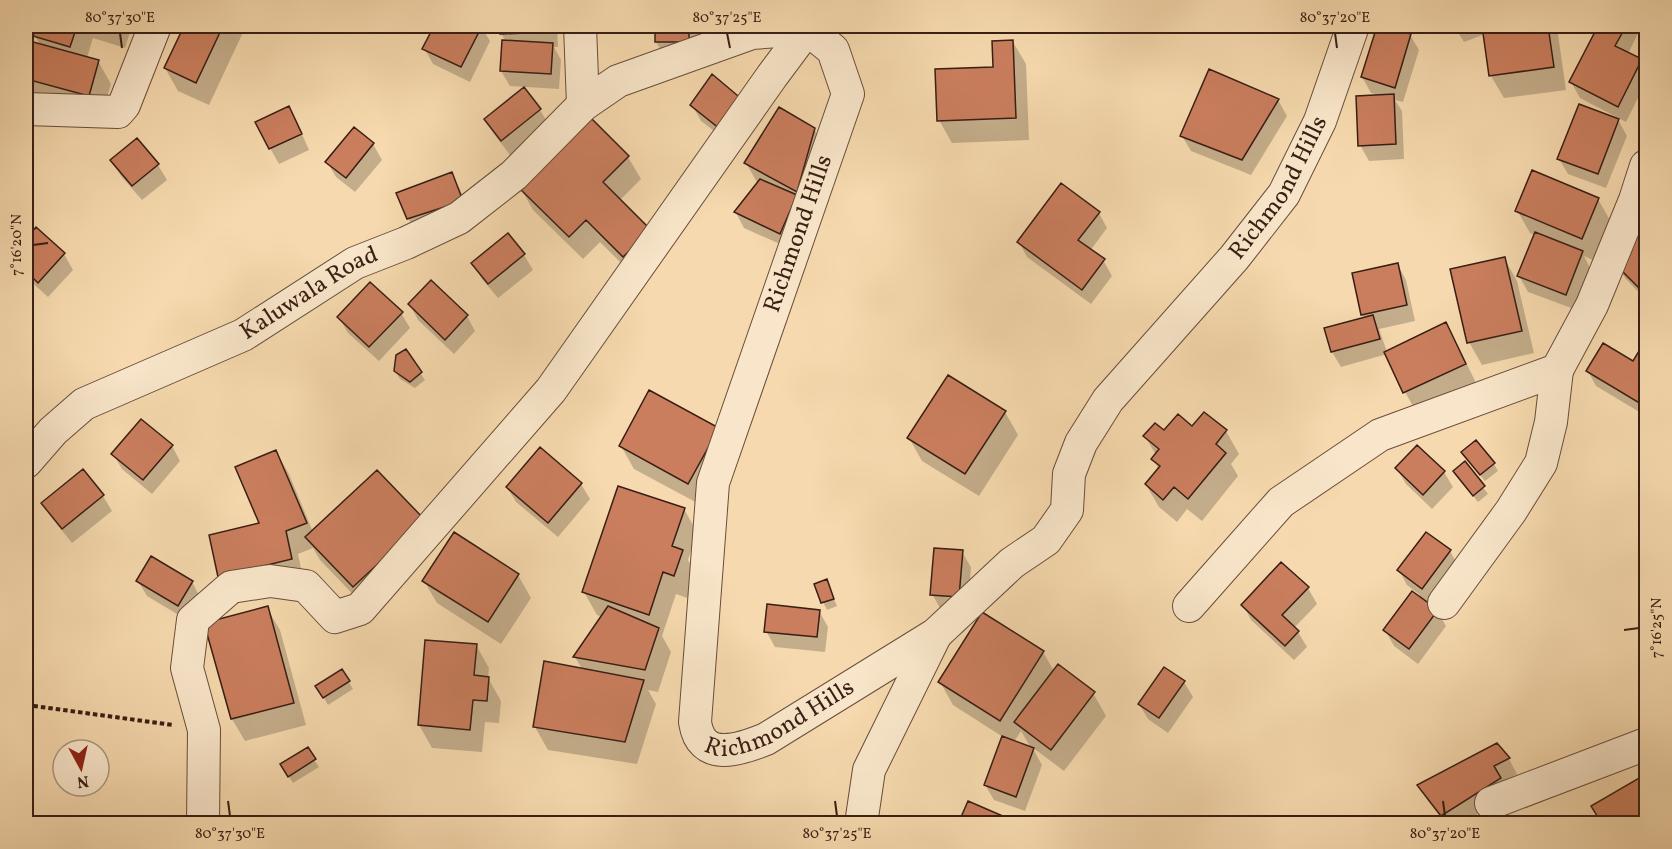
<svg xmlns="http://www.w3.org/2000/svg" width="1672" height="849" viewBox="0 0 1672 849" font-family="Vollkorn,serif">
	<rect width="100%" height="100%" fill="#f6d9ae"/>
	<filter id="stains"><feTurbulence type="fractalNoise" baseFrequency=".00333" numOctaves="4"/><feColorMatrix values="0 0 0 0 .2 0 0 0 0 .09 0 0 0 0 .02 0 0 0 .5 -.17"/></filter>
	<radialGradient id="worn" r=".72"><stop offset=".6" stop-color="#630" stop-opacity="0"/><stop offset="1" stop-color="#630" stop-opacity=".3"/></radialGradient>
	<path fill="#0003" fill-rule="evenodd" d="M38,26h94l-7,22 -32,-10 -6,20 11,3 13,23 -10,34 -75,-20v-57l15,5 -6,-10z
		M186,26h60l-37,79 -31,-14 -13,-23z
		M436,26h45l9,15 -20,41 -37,-18 -9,-16z
		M501,26h56l1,21h-4l7,13 -2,29 -49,-3 -9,-15 5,-29 -5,-9z
		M656,26h97l-48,16 -8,-14v29h-32l-9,-15z
		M1378,26l32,9 9,15 -16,52 -8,-2 7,11 2,48 -35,2 -9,-16 22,-49 -11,-3 -9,-16z
		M1454,26h99l5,8 8,56 -62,8 -13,-22 -6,-42 -21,8z
		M1600,26h34l4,7 -10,21 13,6 5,10v12l-20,40 -46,-24 -9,-16z
		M1013,42l13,22 3,76 -77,3 -13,-23 55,-52z
		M713,77l22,70 -34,-26 -9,-16z
		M524,89l16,21 9,15 -39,30 -16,-21 -9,-15z
		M1278,100l9,16 -36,59 -60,-24 -9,-15z
		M1618,120l9,16 -21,52 -38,-14 -9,-15z
		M297,123l12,27 -30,14 -9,-16z
		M354,129l19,15 9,16 -27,32 -19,-15 -9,-15z
		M814,129l13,23 -38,96 -45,-20 -8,-15 22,-29 -12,-21z
		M137,140l21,25 9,15 -25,20 -21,-24 -9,-15z
		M628,157l13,22 -22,22 18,78 -37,-37 -17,17 -50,-49 -13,-23z
		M451,174l9,15 10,27 -53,18 -9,-16z
		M1598,199l13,23 -16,39 -11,-5 6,12 -16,41 -46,-17 -9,-16 16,-41 -5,-2 -13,-23z
		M1099,213l8,15 -17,23 13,9 9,16 -21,28 -64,-47 -8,-15z
		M1633,218l13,4v78l-21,-22 -9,-15z
		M36,229l28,25 9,16 -25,27 -22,-20v-36z
		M524,255l9,15 -35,28 -16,-19 -9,-15z
		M1504,258l13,23 17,72 -52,12 -13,-23z
		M1398,265l8,15 9,41 -36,8 8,23 58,-28 13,22 20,41 -60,28 -13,-23 -18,-38 -46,13 -9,-15 33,-33 -3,-4 -8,-41z
		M410,305l57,11 8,15 -21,23 -36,-34z
		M401,313l9,15 -31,33 -31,-28 -9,-15z
		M1642,348l4,3v65l-50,-30 -8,-15 45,-8z
		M405,351l20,29 -10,8 -15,-9 -5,-8z
		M1005,412l13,23 -39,61 -57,-35 -13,-23z
		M1192,428l34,3 13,23 -8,10 7,12 -36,45 -15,-12 -10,13 -18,-15 -13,-22 13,-15 -6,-11 3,-4 -11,-19z
		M718,429l-17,76 -67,-36 -13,-23z
		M172,446l8,15 -28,33 -30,-25 -9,-15z
		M540,449l41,35 9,15 -32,38 -42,-35 -9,-15z
		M276,452l13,22 24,58 111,-11 -57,88 -47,-49 -7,-12 -15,6 6,28 -71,17 28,-75z
		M1467,459l27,5 4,7 -13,10z
		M1465,463l23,31 -10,8 -19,-24z
		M1397,469l47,3 9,15 -21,22 -26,-25z
		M83,471l20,25 9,15 -40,32 -20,-25 -9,-15z
		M684,509l13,23 -9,28 7,14 -8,24 -11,-4 -14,42 9,16 -13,40 -10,-2 8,14 -19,60 -89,-14 -13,-23 47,-58 -7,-12 28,-40 -6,-2 -13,-23z
		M1450,551l9,16 -22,44 9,15 -28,38 -24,-18 -9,-16 35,-35 -13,-10 -8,-15z
		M962,552l9,15 -3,45 -27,-2 -9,-16z
		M1282,564l26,24 9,16 -23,24 4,4 9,15 -13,13 -43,-40 -8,-15z
		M518,575l13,23 -30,46 -64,-41 -13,-22z
		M138,581l54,1 8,15 -13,23 -40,-24z
		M826,581l11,25 -10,4 -4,-8z
		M267,608l13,22 26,95 -61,16 -13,-22z
		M819,611l9,16 -3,25 -50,-5 -9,-16z
		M476,645l13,23 -1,10 13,23 -2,22 -14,-1 -3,30 -50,-4 -13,-23z
		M1043,652l11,19 39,22 13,23 -42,55 -32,-24 10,18 -17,46 -31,-11 -9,-15 18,-48 -50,-32 -13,-23zM1021,731l10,17 -17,-6z
		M342,671l11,18 -25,16 -11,-19z
		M1184,682l9,15 -25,36 -20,-14 -9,-15z
		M307,749l12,18 -26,16 -11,-18z
		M1509,759l8,15 -15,8 7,12 -47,30h-16l-18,-23 -8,-15z
		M1646,776v48h-43l-10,-17z"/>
	<path fill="#ca7e5e" stroke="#381e14" stroke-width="1.5" d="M37,26h40l-7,21 -37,-11z
		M184,26h39l-27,57 -32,-15z
		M434,26h48l-21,41 -39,-18z
		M499,26h51v6l-50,2z
		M655,26h34v16h-34z
		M1377,26h7l27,8 -16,54 -34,-11z
		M1482,26h66l6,41 -65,9z
		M1598,26h28l-11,20 27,13 -24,48 -49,-25z
		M26,40l73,20 -10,36 -63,-17z
		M502,40l51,3 -2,31 -51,-3z
		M1013,40l3,78 -79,3 -2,-52 58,-2 -1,-26z
		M1209,69l70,30 -37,61 -62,-24z
		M712,74l38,32 -25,27 -35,-28z
		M524,87l17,22 -40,32 -17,-22z
		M1394,94l2,50 -38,2 -2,-50z
		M1579,104l40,15 -21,55 -41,-15z
		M289,106l13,28 -33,15 -14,-27z
		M779,107l36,21 -18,64 -53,-29z
		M590,117l39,39 -26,26 48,48 -28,27 -37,-37 -17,17 -51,-50z
		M354,127l20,16 -28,35 -21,-16z
		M137,138l22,26 -27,22 -22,-26z
		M1532,170l67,28 -17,41 -67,-28z
		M452,172l11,29 -56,18 -11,-26z
		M760,179l37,16 -17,39 -46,-22z
		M1061,183l39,29 -22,28 27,19 -23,31 -65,-48z
		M1632,216l14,4v75l-32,-32z
		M36,227l29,26 -27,30 -12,-12v-32z
		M1535,232l48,19 -17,44 -49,-19z
		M508,233l17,21 -37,30 -17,-21z
		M1505,257l17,74 -55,12 -17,-74z
		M1398,263l9,42 -46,10 -9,-42z
		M431,280l37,35 -23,25 -37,-36z
		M370,282l33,30 -34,35 -32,-30z
		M1373,315l7,24 -49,13 -7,-24z
		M1446,322l20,42 -63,29 -19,-41z
		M1603,343l30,18 9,-15 4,3v58l-60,-36z
		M406,349l16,23 -12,10 -16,-11 2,-16z
		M948,375l58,36 -41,63 -58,-36z
		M649,390l70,38 -31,56 -69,-38z
		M1204,412l23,18 -11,14 10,9 -38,46 -14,-12 -11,13 -18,-16 15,-18 -9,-7 8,-10 -16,-13 12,-13 9,7 14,-16 14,12z
		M141,419l32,26 -30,35 -32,-26z
		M1476,440l19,23 -15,12 -19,-23z
		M1417,445l28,26 -22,24 -28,-27z
		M540,447l42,36 -34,40 -42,-36z
		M276,450l31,73 -21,8 6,28 -74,18 -9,-42 50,-12 -24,-56z
		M1465,461l20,25 -12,10 -20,-25z
		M83,469l21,26 -42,34 -21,-26z
		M377,470l48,50 -72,67 -48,-50z
		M618,486l67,22 -13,38 11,4 -9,26 -11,-4 -14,43 -67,-23z
		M454,532l65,42 -31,48 -66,-41z
		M1426,532l25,18 -29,39 -25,-19z
		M934,548l29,2 -4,47 -29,-2z
		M151,556l42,25 -15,25 -42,-25z
		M1281,562l28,25 -27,28 17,16 -14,15 -44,-41z
		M827,579l7,20 -13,4 -7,-19z
		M1412,591l26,19 -29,39 -26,-19z
		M767,604l53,6 -3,27 -53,-5z
		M268,606l26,97 -63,16 -27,-96z
		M608,606l51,22 -14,42 -72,-13z
		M982,612l62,39 -44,70 -62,-39z
		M425,640l52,4 -3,31 15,2 -2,24 -14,-1 -3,30 -52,-5z
		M544,661l100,19 -19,62 -92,-15z
		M1058,664l37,28 -44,58 -37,-28z
		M1164,667l21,14 -26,37 -21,-14z
		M342,669l8,12 -27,17 -8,-12z
		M1002,736l32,12 -18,49 -32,-12z
		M1497,743l13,15 -16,8 7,12 -60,38 -24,-31z
		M308,747l8,12 -28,18 -8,-13z
		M1646,774v50h-44l-11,-18z
		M968,801l37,16 -2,7h-45z"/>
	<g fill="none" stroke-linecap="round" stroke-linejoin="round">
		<g stroke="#684d3a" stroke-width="34">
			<g id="minor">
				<path d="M580,26l3,79"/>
				<path d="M26,109l92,3 6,-7 31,-79"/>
				<path id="s1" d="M26,462l27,-31 31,-27 159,-69 112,-72 51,-20 53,-25 55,-43 69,-70 35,-24 134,-48 55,-4 26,21 15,44 -135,389 -18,239c6,41 44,28 71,17l170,-105 76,-71 34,-23 21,-30 2,-36 12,-31 27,-43 126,-142 50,-64 36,-73 33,-95"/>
				<path d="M1444,603l67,-92 30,-48 10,-41 6,-52"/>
				<path d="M1189,606l92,-104 99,-67 177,-65 35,-65 43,-105 11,-34"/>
				<path d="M1491,803l155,-59"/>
				<path d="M203,824l1,-94 -17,-62 6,-48 38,-33 39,-6 36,5 29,31 25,-8 191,-219 221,-314 35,-47"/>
				<path d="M861,824l8,-54 67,-136"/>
			</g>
		</g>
		<path stroke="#381e14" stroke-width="4" stroke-dasharray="4.5 3" stroke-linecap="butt" d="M26,707l8,-1 139,19"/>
		<use href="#minor" stroke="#f9e6ca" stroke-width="32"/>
	</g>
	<path fill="none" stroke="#381e14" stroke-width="2" d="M120,33l2,15M727,33l3,15M1335,33l2,15M33,245l15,-2M1624,630l15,-2M228,801l2,15M835,801l2,15M1443,801l2,15"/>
	<g text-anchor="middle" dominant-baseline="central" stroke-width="4.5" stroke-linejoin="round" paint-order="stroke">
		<g font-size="24" fill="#381e14" stroke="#f9e6ca">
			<text stroke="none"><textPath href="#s1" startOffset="2505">Richmond Hills</textPath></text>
			<text transform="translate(799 234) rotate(-71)">Richmond Hills</text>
			<text stroke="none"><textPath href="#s1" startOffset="334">Kaluwala Road</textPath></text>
			<text stroke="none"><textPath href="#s1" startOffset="1749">Richmond Hills</textPath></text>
		</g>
	</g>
	<rect width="1672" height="849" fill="none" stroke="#f6d9ae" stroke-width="66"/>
	<g transform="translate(81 768) rotate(172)"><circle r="28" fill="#f9e6ca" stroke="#ac9681" stroke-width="1.5"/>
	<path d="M0-4.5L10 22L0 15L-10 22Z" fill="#8f2418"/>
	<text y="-9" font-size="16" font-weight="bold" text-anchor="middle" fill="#381e14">N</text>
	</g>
	<rect x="33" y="33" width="1606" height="783" fill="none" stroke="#381e14" stroke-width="2"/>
	<g font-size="15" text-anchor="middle" fill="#381e14">
		<text x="120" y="22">80°37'30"E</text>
		<text x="727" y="22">80°37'25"E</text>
		<text x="1335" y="22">80°37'20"E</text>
		<text transform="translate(16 245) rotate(-90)" y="5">7°16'20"N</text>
		<text transform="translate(1656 628) rotate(-90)" y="5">7°16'25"N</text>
		<text x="230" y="838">80°37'30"E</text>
		<text x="837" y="838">80°37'25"E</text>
		<text x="1445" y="838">80°37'20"E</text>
	</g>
	<rect width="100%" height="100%" filter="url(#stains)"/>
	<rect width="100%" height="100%" fill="url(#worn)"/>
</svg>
